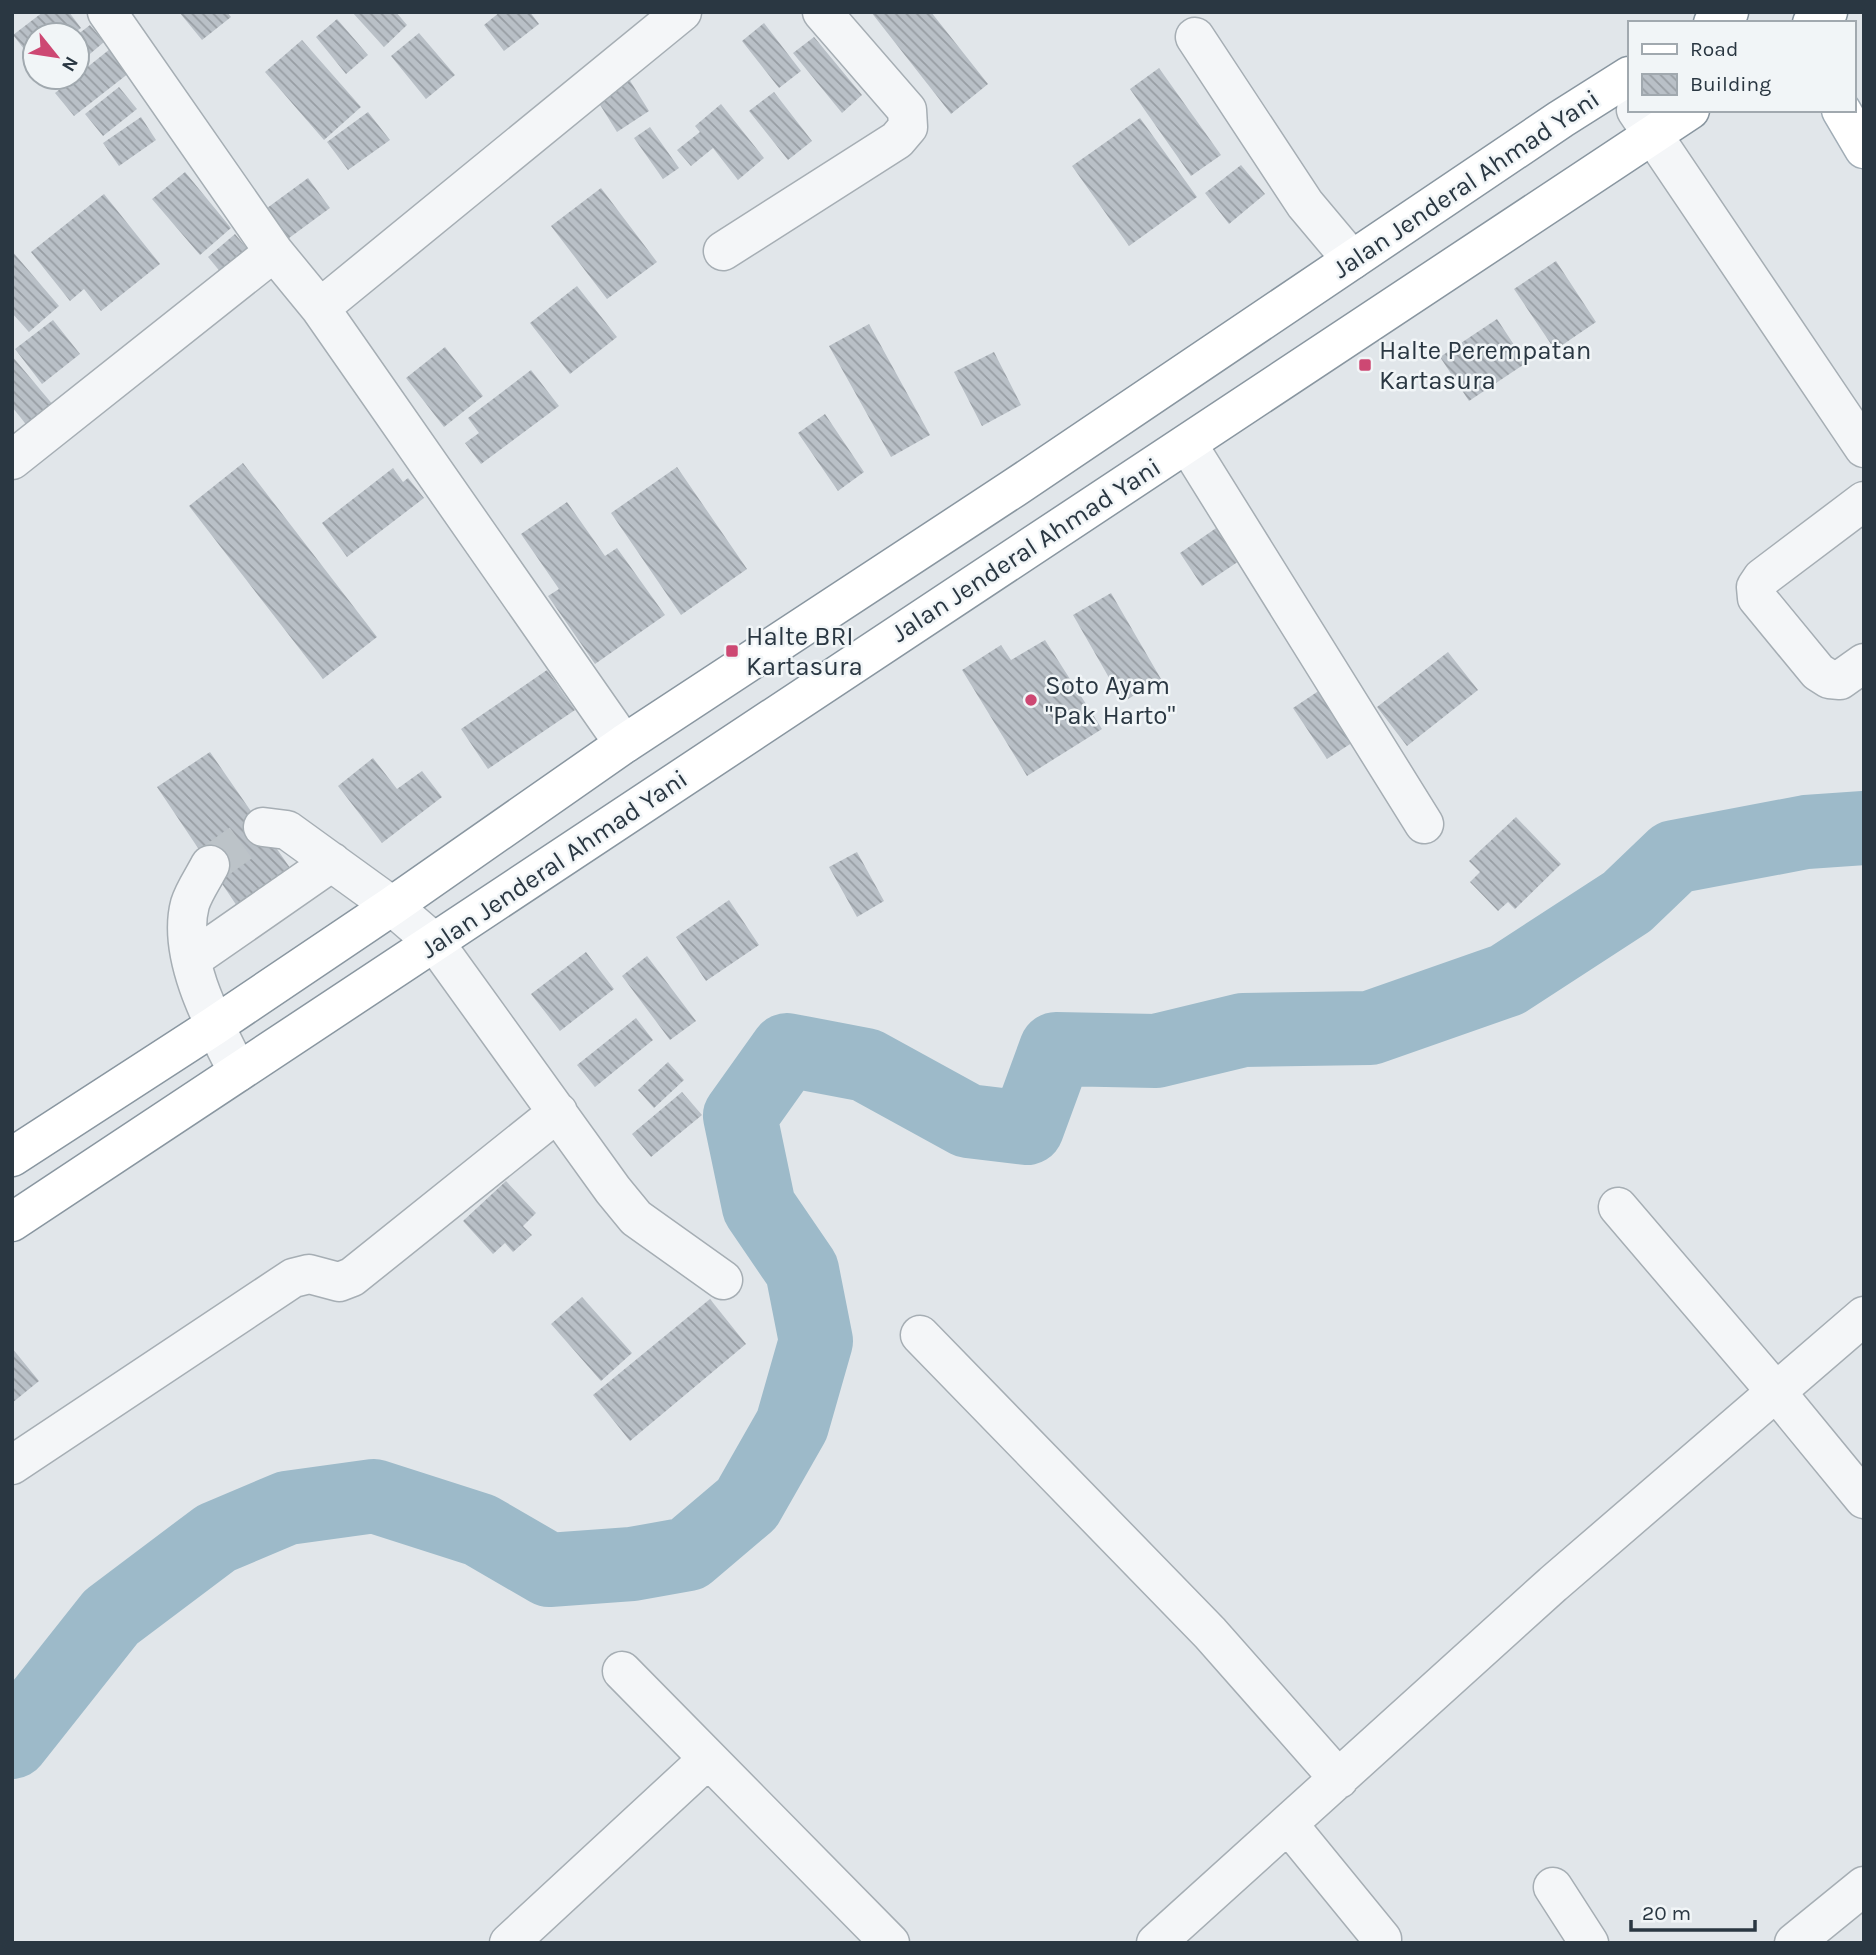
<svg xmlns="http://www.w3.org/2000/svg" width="1876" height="1955" viewBox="0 0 1876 1955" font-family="Karla,sans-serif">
	<defs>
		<pattern id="building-back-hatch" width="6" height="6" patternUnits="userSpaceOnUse" patternTransform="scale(1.75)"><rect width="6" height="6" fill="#b9c0c7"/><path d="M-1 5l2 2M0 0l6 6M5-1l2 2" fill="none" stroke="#979da3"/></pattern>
	</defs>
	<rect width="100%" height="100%" fill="#e1e6ea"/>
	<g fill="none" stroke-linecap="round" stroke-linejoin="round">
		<path stroke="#9dbac9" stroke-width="74" d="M12,1742l99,-125 105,-79 71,-30 87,-12 106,34 69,40 83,-6 56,-10 59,-50 45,-79 24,-84 -14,-71 -43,-63 -19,-91 47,-66 79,15 102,56 59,7 29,-79 100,2 87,-21 127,-2 137,-48 120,-78 47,-45 132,-25 58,-4"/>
	</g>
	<path fill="url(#building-back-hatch)" d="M43,12h26l12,16 -10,7h-36v28l-22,-28z
		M179,12h48l4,5 -29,23z
		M352,12h44l11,13 -23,22z
		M500,12h30l9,12 -35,27 -20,-26z
		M871,12h60l57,72 -37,30z
		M337,19l31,36 -22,19 -30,-37z
		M764,23l37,48 -22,17 -37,-47z
		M90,25l14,17 -27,23v-30z
		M419,33l36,42 -29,24 -35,-43z
		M814,37l48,58 -20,18 -49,-60z
		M302,40l59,67 -37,33 -59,-68z
		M110,49l19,24 -55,43 -19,-23z
		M1159,68l62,87 -30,21 -61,-87z
		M629,79l20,32 -32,21 -20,-32z
		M119,87l18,22 -34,27 -18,-22z
		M774,92l38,49 -24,19 -39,-49z
		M721,104l43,54 -26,22 -25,-32 -22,18 -14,-16 23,-18 -5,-6z
		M368,112l22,28 -42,30 -21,-28z
		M141,117l15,23 -37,26 -16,-23z
		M1140,118l57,79 -68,49 -57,-80z
		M650,127l29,41 -16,11 -29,-41z
		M1241,165l24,29 -36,30 -24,-31z
		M185,172l46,56 -31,27 -48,-56z
		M308,178l22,30 -45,33 -22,-30z
		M601,188l56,74 -50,37 -56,-73z
		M104,194l56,70 -59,47 -17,-22 -14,12 -39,-49z
		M235,234l15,18 -27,23 -15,-18z
		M12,251l47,55 -30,26 -17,-19z
		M1556,261l40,61 -41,28 -41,-61z
		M577,286l40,51 -47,37 -40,-51z
		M1497,319l29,44 -57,38 -29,-44z
		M53,320l27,34 -38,30 -27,-35z
		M869,324l61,111 -39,22 -62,-111z
		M445,347l38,49 -39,31 -38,-49z
		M994,352l27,53 -39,21 -28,-54z
		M12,356l47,56 -25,22 -22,-27z
		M531,370l28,36 -78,58 -16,-21 14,-10 -11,-15z
		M825,414l39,58 -26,19 -40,-58z
		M243,463l134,174 -54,42 -134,-173z
		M677,467l70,102 -66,46 -70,-102z
		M393,468l10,14 5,-4 16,20 -77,59 -25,-34z
		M567,502l38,54 12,-8 48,67 -70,49 -47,-68 11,-7 -38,-55z
		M1222,524l23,33 -43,29 -22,-33z
		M1111,593l50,86 -38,23 -50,-87z
		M1045,640l57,89 -75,47 -65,-106 39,-25 10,15z
		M1448,652l30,38 -71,56 -30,-39z
		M547,670l28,40 -87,59 -27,-40z
		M1326,686l35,51 -34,22 -34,-51z
		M210,752l87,126 -54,37 -86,-128z
		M373,758l24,31 25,-18 20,26 -60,46 -44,-57z
		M1516,817l45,47 -46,45 -7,-7 -10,9 -28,-29 10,-10 -11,-11z
		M857,852l27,49 -27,16 -28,-50z
		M729,900l30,45 -53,36 -30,-44z
		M586,952l28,37 -54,42 -29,-37z
		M647,956l49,65 -26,19 -48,-64z
		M636,1018l17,22 -58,47 -18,-22z
		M668,1062l16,18 -30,28 -16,-18z
		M682,1092l20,23 -51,42 -19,-23z
		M506,1181l30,32 -13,13 9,9 -19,17 -8,-9 -12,11 -30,-33z
		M582,1297l50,56 -31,28 -50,-57z
		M710,1299l36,45 -116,97 -37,-46z
		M12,1348l27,33 -27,22z"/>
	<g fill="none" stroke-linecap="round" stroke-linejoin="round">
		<path stroke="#bcc3c8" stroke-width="38" stroke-dasharray="38 19" stroke-linecap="butt" d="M210,865l53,-38"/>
		<g stroke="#a6aeb4" stroke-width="41">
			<path id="minor" d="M107,12l167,240 46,56 304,436
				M1195,37l110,167 47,56
				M1636,110l228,338
				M723,251l174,-111 11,-13 -1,-17 -85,-98
				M320,308l362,-296
				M1188,445l236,379
				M12,460l262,-208
				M1864,501l-102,77 -6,9 1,11 61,74 11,7 11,1 24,-17
				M263,827l24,3 105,76 43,37 178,247 23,28 87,62
				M210,865c-6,12 -16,26 -20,39 -14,52 25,123 48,168
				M191,960l141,-98
				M1618,1207l159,186 87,106
				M920,1335l290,298 129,146
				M12,1465l281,-187 16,-4 30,8 13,-5 206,-165
				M622,1671l268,272
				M1288,1824l94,115
				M1553,1887l36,56
				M509,1943l199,-184
				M1156,1943l397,-359 311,-268
				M1794,1943l70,-57"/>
		</g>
		<g stroke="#a1adb6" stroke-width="41">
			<path id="major" d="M1841,110l23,39"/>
		</g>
		<g stroke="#8996a0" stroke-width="41">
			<path id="highway" d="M1713,23l16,-11
				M1812,23l16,-11
				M12,1157l202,-131 178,-120 232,-162 390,-256 547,-369 68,-43
				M12,1222l1678,-1112"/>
		</g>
		<use href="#minor" stroke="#f4f6f8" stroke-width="38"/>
		<use href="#major" stroke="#fff" stroke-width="38"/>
		<use href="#highway" stroke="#fff" stroke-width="38"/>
	</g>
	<g fill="#cd4873" stroke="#f1f5f7" stroke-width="2.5">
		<rect x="1358" y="358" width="14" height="14" rx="3.5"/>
		<rect x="725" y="644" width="14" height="14" rx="3.5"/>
		<circle cx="1031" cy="700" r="7"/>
	</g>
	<g text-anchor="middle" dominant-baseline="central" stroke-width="5" stroke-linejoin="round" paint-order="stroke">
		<g font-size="26" fill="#2a3742" stroke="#f1f5f7">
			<text transform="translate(1466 184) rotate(-34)">Jalan Jenderal Ahmad Yani</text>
			<text transform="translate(1026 550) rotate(-33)">Jalan Jenderal Ahmad Yani</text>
			<text transform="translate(554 864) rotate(-34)">Jalan Jenderal Ahmad Yani</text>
		</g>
		<g font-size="26" fill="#2a3742" stroke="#f1f5f7" text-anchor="start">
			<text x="1379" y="350">Halte Perempatan<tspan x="1379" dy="30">Kartasura</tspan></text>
			<text x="746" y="636">Halte BRI<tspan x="746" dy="30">Kartasura</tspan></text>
			<text x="1045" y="685">Soto Ayam<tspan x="1045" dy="30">"Pak Harto"</tspan></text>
		</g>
	</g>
	<rect width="1876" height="1955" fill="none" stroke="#2a3742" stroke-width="28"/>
	<rect x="1628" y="21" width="228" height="91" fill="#f1f5f7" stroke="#a1a9af" stroke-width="2"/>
	<rect x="1642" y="44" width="35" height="10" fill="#ffffff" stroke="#a1a9af" stroke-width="2"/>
	<text x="1690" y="56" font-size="21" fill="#2a3742">Road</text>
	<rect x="1642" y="74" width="35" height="21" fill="url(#building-back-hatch)" stroke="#a1a9af" stroke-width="2"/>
	<text x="1690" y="91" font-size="21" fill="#2a3742">Building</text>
	<g transform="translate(56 56) rotate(120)"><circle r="33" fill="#f1f5f7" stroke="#a1a9af" stroke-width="2"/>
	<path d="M0-5L12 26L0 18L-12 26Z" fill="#cd4873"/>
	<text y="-10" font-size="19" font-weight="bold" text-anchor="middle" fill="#2a3742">N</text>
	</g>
	<path d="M1631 1920v10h124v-10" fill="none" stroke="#2a3742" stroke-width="3.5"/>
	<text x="1642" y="1920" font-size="21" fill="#2a3742" stroke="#f1f5f7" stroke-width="5" paint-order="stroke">20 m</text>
</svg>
